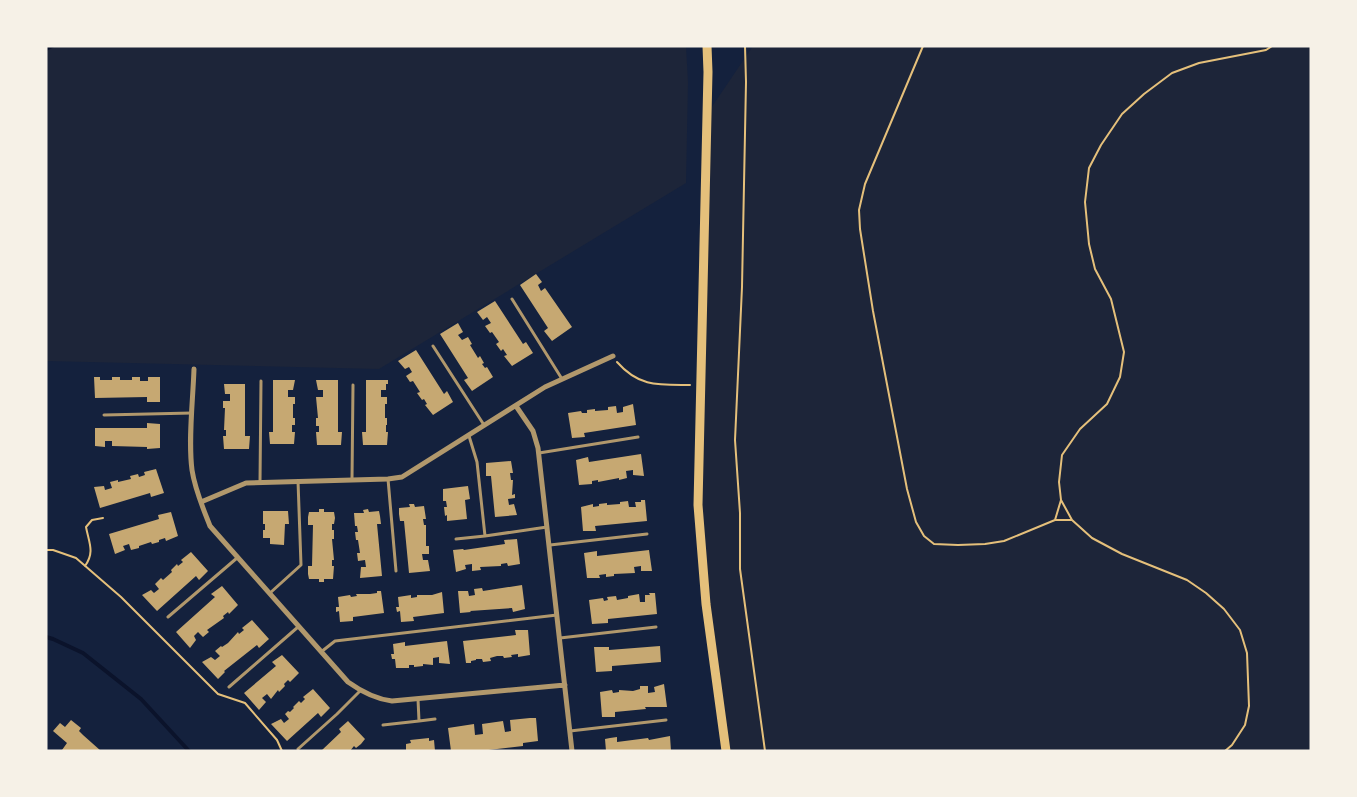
<svg xmlns="http://www.w3.org/2000/svg" width="1357" height="797" viewBox="0 0 1357 797" font-family="'Source Sans 3',sans-serif">
	<rect width="100%" height="100%" fill="#14213d"/>
	<path fill="#1d2539" d="M46,46h640l2,36 -2,101 -307,186 -333,-8z
		M753,46h558v705h-585l-28,-246 9,-391z"/>
	<g fill="none" stroke-linecap="round" stroke-linejoin="round">
		<path stroke="#0b132b" stroke-width="4" d="M46,49l6,-3
			M46,637l7,2 30,14 58,46 48,52"/>
	</g>
	<path fill="#c6a872" d="M536,274l6,8 -4,3 3,6 4,-3 27,39 -20,14 -8,-10 4,-3 -28,-43z
		M495,301l28,43 3,-2 7,11 -21,13 -8,-10 3,-1 -4,-6 -2,2 -5,-7 3,-2 -7,-10 -2,1 -5,-7 6,-3 -4,-6 -4,3 -6,-8z
		M458,323l5,9 -5,3 4,5 6,-3 4,7 -2,1 8,13 2,-2 4,7 -2,1 3,4 2,-1 6,10 -21,14 -8,-11 4,-2 -28,-44z
		M416,350l28,44 3,-3 6,11 -20,13 -8,-10 2,-1 -3,-5 -2,1 -5,-7 3,-1 -7,-11 -3,1 -4,-6 6,-4 -3,-5 -4,2 -7,-8z
		M94,377h6v3h12v-3h8v3h12v-3h8v4h8v-4h12v25h-13v-5l-52,1z
		M273,380h22l-2,10h-5v7h7v7h-2v14h2v7h-3v7h3l-1,12h-24l-1,-12h4z
		M316,380h22v52h4l-1,13h-24l-1,-13h3v-6h-3v-8h2l-2,-21h7v-7h-5z
		M366,380h22v4h-2v6h-5v7h6v7h-2v14h2v7h-1v7h2l-1,13h-24l-1,-13h4z
		M224,384h21v52h5l-1,13h-25l-1,-13h3v-6h-2l1,-22h-2v-7h7v-7h-5z
		M633,404l3,21 -52,8 1,4 -13,1 -4,-25 13,-2 1,2h5v-3l8,-1v2l13,-1v-3l8,-1 1,7 6,-1v-5z
		M147,423l13,1v24l-13,1v-2l-35,-1v-5h-7v6l-10,-1v-18h52z
		M641,454l3,22 -11,-1v-5l-7,1 1,7 -8,2v-2l-21,4v-2l-6,1v3l-13,1 -3,-25 12,-3 1,5z
		M511,461l2,12h-3l1,7h2l-1,15 3,-1v4l-7,1 1,6 5,-1 3,11 -22,2 -4,-41h-5v-13z
		M156,469l8,24 -13,4 -1,-4 -50,15 -6,-21 10,-1 1,4 7,-2 -2,-6 8,-2v2l13,-3 -1,-3 8,-2 1,3 6,-2 -1,-3z
		M468,486l2,13 -5,1 2,19 -20,2v-6l-2,1 -1,-9h3l-1,-6h-3v-12z
		M641,500h4l2,21 -52,5 1,5h-13l-2,-24 12,-3v3l6,-1v-2l8,-1v2l13,-1v-2l8,-1 1,6h7l-1,-5h6z
		M409,504h5l1,3 9,-1 2,13h-3l1,6h2v21h3v8h-7l1,6h5l2,11 -21,2 -5,-52h-4l-1,-7v-6l11,-1z
		M319,509h5v3h10l1,6 -1,6h-2v6h2v9h-2l2,21h-2v6h2l-1,13h-9v3h-5v-3h-10l-1,-5v-8h4l1,-41h-5v-8l1,-5h10z
		M368,509l1,3 10,-1 1,5 1,8h-4l5,52 -22,2 1,-11h5l-1,-7 -7,1 -1,-8h3l-2,-13h-2l-1,-8h3l-1,-6h-2l-1,-13h10l-1,-3z
		M263,511h25l1,13h-4l-1,21 -14,-1v-6h-7v-8h2v-6h-2z
		M171,512l7,24 -12,5 -1,-3 -6,2v2l-7,2 -1,-2 -12,4v2l-8,2 -2,-6 -6,2 2,4 -10,4 -6,-20 50,-15 -1,-4z
		M517,539l3,25 -12,2 -1,-3 -6,1v2l-21,1 1,3 -9,1v-7l-7,1 1,4 -10,3 -3,-22 10,-1 1,1 41,-6 -1,-4z
		M649,550l3,21h-11v-5l-7,1 1,6 -21,1v2l-8,1v-3l-7,1 1,3h-13l-3,-25 13,-2v5z
		M191,552l17,19 -9,9 -3,-4 -39,35 -15,-16 9,-5 3,3 5,-4 -4,-5 6,-6 2,2 9,-8 -1,-2 6,-6 1,2 5,-4 -2,-2z
		M522,585l3,24 -12,3 -1,-4 -42,3 1,1 -11,1 -2,-22h10l1,5 6,-1 -1,-6 8,-1 1,3z
		M222,586l16,19 -9,9 -1,-2 -5,4 1,2 -17,12 2,2 -6,5 -5,-5 -4,4 2,4 -6,8 -14,-16 39,-35 -4,-3z
		M377,591h4l3,22 -31,4v4l-13,1 -1,-11 -3,1v-5h3l-1,-10 12,-2 1,2 6,-1 -1,-2h14l7,-1z
		M442,592l2,21 -31,4 1,4 -13,1 -1,-11 -3,1 -1,-5h3l-1,-10 13,-2v3l6,-1v-2h15z
		M649,593h6l2,21 -49,5v4l-16,1 -3,-24 14,-2 1,3 4,-1 -1,-3 9,-1 1,4 11,-2v-2l11,-2 1,8h5v-7h5z
		M252,620l17,19 -10,9 -2,-3 -33,26 1,1 -7,7 -16,-17 9,-5 4,3 5,-4 -5,-5 6,-5 1,1 6,-4 10,-11 1,2 5,-4 -2,-2z
		M515,630h13l2,25 -12,2v-3l-7,1 1,2 -8,1 -1,-2h-6l-7,2 1,3 -8,1 -1,-3h-6v1l-5,1v2h-5l-3,-22 53,-6z
		M447,641l3,23 -11,-1v-6l-6,1v7l-10,-1v2l-9,1v-2h-5v3h-13l-1,-9h-3l-1,-5h3l-1,-10 12,-2v4z
		M660,646l1,16 -49,4v5l-16,1 -2,-25h15v3z
		M282,655l17,18 -9,9 -2,-2 -4,4 1,2 -6,6 -1,-2 -7,9 -4,-5 -5,4 4,4 -7,8 -15,-17 32,-27 -4,-4z
		M664,684l3,23h-22l1,2 -31,3v5h-13l-2,-25 12,-2 1,3 6,-1v-2l14,1 7,-2v-3h8v7l7,-1 -1,-5z
		M313,689l17,19 -9,9 -3,-4 -31,28 -16,-17 10,-5 3,4 5,-4 -4,-5 3,-3 2,1 4,-4 -1,-1 6,-6 2,2 4,-4 -2,-2z
		M530,718h6l2,23 -15,2v3l-43,5h-29l-3,-23 26,-4 1,11 8,-1 -1,-10 21,-3 2,11 6,-1 -1,-11z
		M71,720l10,8 -2,3 4,4 18,16 -39,-1 5,-7 -14,-12 7,-8 5,4z
		M348,721l17,18 -4,5 -5,4 -2,-2 -4,5h-29l20,-19 -2,-3z
		M670,736l1,15h-65l-1,-12 5,-1 7,-1v5l31,-4 1,2z
		M429,738v3l5,-1 1,11h-29v-7l5,-1 -1,-3z"/>
	<g fill="none" stroke-linecap="round" stroke-linejoin="round">
		<path stroke="#e5c07b" stroke-width="2" d="M745,46l1,36 -4,205 -7,153 5,73v56l25,182
			M923,46l-58,138 -6,26 1,19 13,82 34,178 9,33 8,14 10,8 24,1 27,-1 19,-3 51,-21h17
			M617,362c22,25 41,23 73,23
			M1055,520l6,-20
			M46,550h7l23,8 45,39 97,97 27,9 32,37 5,11
			M85,566c10,-14 4,-23 1,-39l6,-7 11,-2
			M1225,751l7,-6 13,-20 4,-19 -2,-53 -7,-23 -16,-21 -18,-16 -19,-13 -65,-26 -30,-16 -20,-18 -11,-20 -2,-18 3,-27 18,-26 27,-25 13,-27 4,-25 -13,-53 -16,-30 -6,-25 -4,-42 4,-34 12,-23 21,-31 22,-20 28,-21 27,-10 67,-13 6,-4"/>
		<path stroke="#b1986c" stroke-width="3" d="M512,299l50,80
			M433,346l51,79
			M104,415l88,-2
			M469,436l8,26 8,74 62,-9
			M539,453l99,-16
			M352,479l1,-94
			M388,479l8,92
			M260,482l1,-101
			M456,539l29,-3
			M550,545l97,-11
			M270,593l31,-28 -3,-84
			M168,617l69,-59
			M560,638l96,-11
			M321,652l14,-11 222,-26
			M229,687l69,-60
			M419,721l16,-2
			M383,725l36,-4 -1,-22
			M570,731l96,-11
			M298,749l39,-35 23,-23"/>
		<path stroke="#b1986c" stroke-width="5" d="M194,369c-1,31 -6,71 -2,101 3,20 11,38 18,56l138,156c14,10 27,17 44,19l173,-16
			M516,406l17,25 5,17 34,303
			M201,502l45,-19 142,-4 14,-2 143,-90 68,-31"/>
		<path stroke="#e5c07b" stroke-width="9" d="M707,46l1,26 -10,433 8,99 20,147"/>
	</g>
	<rect width="1357" height="797" fill="none" stroke="#f6f1e7" stroke-width="95"/>
</svg>
